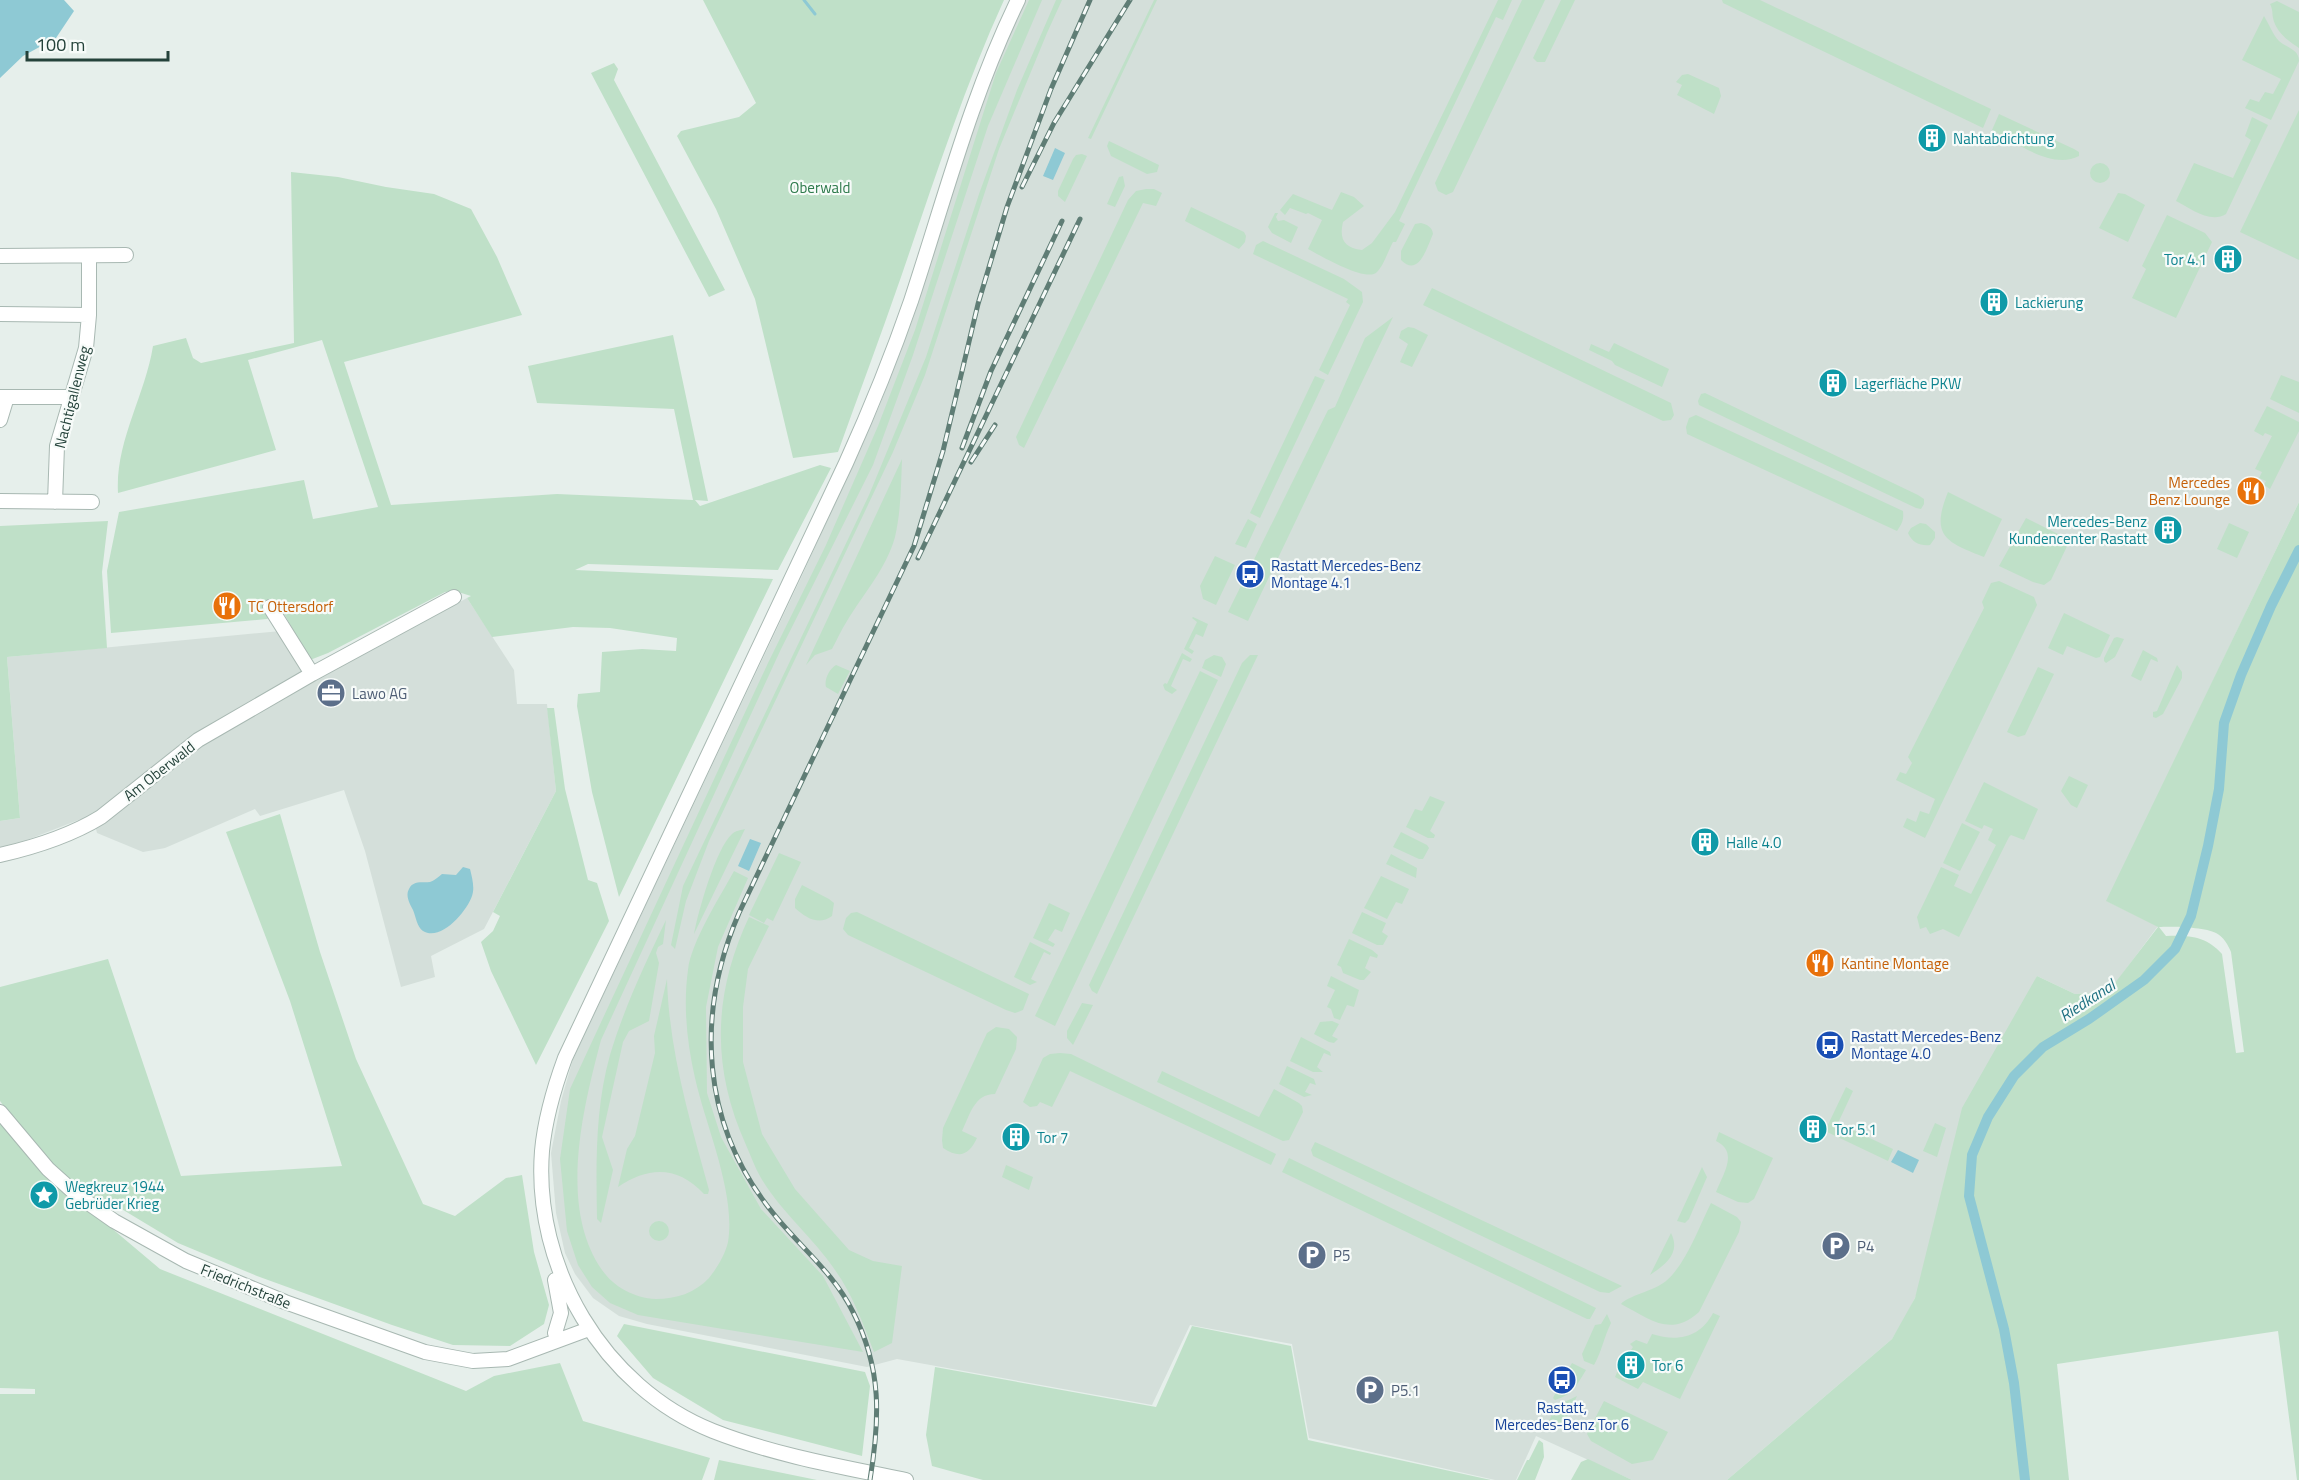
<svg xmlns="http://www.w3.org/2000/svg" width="2299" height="1480" viewBox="0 0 2299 1480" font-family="'Titillium Web',sans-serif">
	<rect width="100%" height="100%" fill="#e6efeb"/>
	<path fill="#d4dfda" d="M1024,0h1275v502l-192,399 51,25 -49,66 -34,2 -38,-18 -122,322 -11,22 -12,19 -165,141h-95l-96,-44 -20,44h-21l-186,-42 -17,-94 -102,-19 -38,80 -255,-46 -30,8 -220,-43 -28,-8 -26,-18 -18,-24 -10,-21 -9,-40 -5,-60 10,-52 12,-42 227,-479 79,-173 34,-89 53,-167 41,-113z
		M467,598l47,72 3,34h30l9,87 -72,138 -53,27 4,21 -34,10 -36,-136 -21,-61 -84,26 -5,-7 -90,39 -22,4 -46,-19 -1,-4 -15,-10 -67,26 -14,2v-26l20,-3 -13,-161 274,-26 32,51z"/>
	<path fill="#bfe0c8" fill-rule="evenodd" d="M703,0h301c-41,90 -71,184 -103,277 -20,58 -42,116 -63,175l-45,6 -38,-159 -39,-90 -39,-73 4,-5 58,-14 17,-14z
		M1029,0h13l-54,126 -75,229 -40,110 -92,184 -180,391c-18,68 -43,167 1,230 12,17 32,28 54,29 20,0 39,-6 53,-21 8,-10 16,-23 19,-36 8,-49 -22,-115 -33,-164 -8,-35 -12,-72 -7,-108 3,-28 32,-73 46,-99l14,7 -30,69 -12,60 1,86 14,44 40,72 62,67 40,76 -225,-37 -28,-12 -18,-16 -14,-22 -11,-34 -7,-72 10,-70 198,-426 58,-118 52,-119 37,-96 81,-257z
		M1056,0h6l-15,33 -48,116 -74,226 -32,77 -184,389 -23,60 -11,48 -4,-4 12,-59 186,-391 57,-138 53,-163 38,-104z
		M1154,0h3l-66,139 -3,-1z
		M1498,0h14l-9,20 -7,-3 -97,204 6,3 -9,18h-3c-5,9 -9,23 -16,30 -10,11 -56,-16 -69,-23l14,-29 -14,-7 -2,1 -16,-6 -5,7 -5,-5 13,-16 39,16 9,-18 13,5 10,9 -21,16c-4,17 1,26 19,28l10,-7 23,-31z
		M1522,0h23l-92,192 -7,3 -8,-4 -3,-8z
		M1561,0h14l-30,62h-8l-4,-4z
		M1722,0h38l231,109 -8,19 -260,-125z
		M2277,1l22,11v36c-11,-7 -23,-16 -26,-30 -1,-6 0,-8 -3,-14z
		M2264,16c5,8 9,19 15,25 8,7 20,8 20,20l-28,59 -26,-12 5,-9 9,3 6,-10 8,2 8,-15 -39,-19z
		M614,63l4,6 -4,11 111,210 -16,7 -118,-224z
		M1688,74l31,14 2,8 -7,18 -37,-19 5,-10 -6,-3 6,-7z
		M2299,110v150l-59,-28z
		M1999,114l75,35 5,3v4c-27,14 -62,-13 -87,-26z
		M2252,117l16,8 -42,89c-16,10 -36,-6 -50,-13l18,-38 39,15 18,-38 -6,-4z
		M1109,141l50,24 -2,7 -10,2 -36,-18 -4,-10z
		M1082,154l5,2 -22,46 -7,-6v-5l15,-32 3,-4z
		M2090 173a10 10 0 1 1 20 0a10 10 0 1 1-20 0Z
		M291,172l47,5 48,10 48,7 37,15 26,48 25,58 -178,47 47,143 166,-11 136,6 -19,-91 -137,-6 -9,-37 145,-31 35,166 -13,-1 5,6 120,-41 11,3 -53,102 -190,-6 -13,6 198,9 -154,318 -27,-105 -15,-86 1,-12 22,-2 2,-40 40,-3 34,2 1,-13 -67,-10 -37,-1 -81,10 -25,-39 4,-2 -16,-5 -10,1 -117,61 -18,7 -28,-50 -15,9 -156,14 -4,-62 12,-59 185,-32 9,39 65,-12 -56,-167 -74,20 28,90 -158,43c-3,-51 27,-97 35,-147l33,-8 7,20 8,5 93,-20z
		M1123,176l2,10 -10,21 -8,-3 12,-27z
		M1146,189h8l8,4 -6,13 -13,-3 -119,245 -5,-3 -3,-8 112,-237 8,-9z
		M2118,193l7,1 20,11 -17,37 -29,-14z
		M1191,207l53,25 2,4 -1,6 -6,7 -54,-28z
		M1275,213h3l-2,4 2,4 6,-1 14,7 -7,16 -19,-10 -4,-6z
		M2167,215l38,18 7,9 -36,76 -44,-20 14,-29 -4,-3z
		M1421,223c7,2 11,4 12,11 -6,13 -14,44 -32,26v-9l14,-27z
		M1263,241l81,38 18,13 1,10 -35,73 -9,-5 31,-65 -4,-3 2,-3 -95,-45 3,-9z
		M1432,288l239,115 3,12 -3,5 -8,1 -240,-116z
		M1393,317l-145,304 -20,-9 100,-202 7,-3 30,-69z
		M1408,327l6,1 14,7 -16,32 -12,-5 8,-18 -9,-6 2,-7z
		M1614,343l55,26 -7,18 -47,-22 -3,-4 -23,-11 2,-6 18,8z
		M2281,375l18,7v31l-29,-14z
		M1315,376l10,4 -65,138 -10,-5z
		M1705,393l213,102 6,4v5l-3,5 -5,-1 -217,-103 -1,-4 3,-7z
		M2267,406l32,16v9l-29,58 -6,-4 2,-4 -7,-3 3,-6 -7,-3 17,-33 -7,-3 -2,3 -9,-5z
		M1696,415l207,96c1,9 -1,13 -6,20l-210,-97 -1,-7 3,-9z
		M902,459c-1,26 -1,52 -7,78 -9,32 -31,56 -48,84 -6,9 -10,19 -15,28l-17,6 -9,10z
		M1948,492l54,27 -18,38c-38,-15 -54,-21 -36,-65z
		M2299,502v978h-2l-19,-149 -221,33 12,116h-342l165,-141 23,-41 47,-190 75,-132 38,18 33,-2 50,-65 -52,-26zM2159,927c12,-1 46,0 57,6 8,4 12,12 15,19l13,100 -8,1 -14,-99c-16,-18 -33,-19 -56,-18z
		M2026,518l44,22 -19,40 -7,5 -11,-3 -34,-16z
		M1248,519l9,5 -11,24 -11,-4z
		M108,521l-6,51 5,76 -100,9 13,161 -20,3v-295z
		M1920,523l6,1 9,8v6l-5,7c-9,1 -18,-2 -22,-12l3,-5z
		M2229,523l20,9 -12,26 -20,-9z
		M1215,556l20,9 -19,40 -13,-6 -3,-13z
		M1999,581l35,16 3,8 -112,233 -22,-11 4,-9 9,4 4,-11 9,3 6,-15 -39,-19 4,-8 6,2 6,-11 -4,-6 76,-149 -2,-6 9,-19z
		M2064,613l46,22 -10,22 -4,1 -29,-12 -4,9 -15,-7z
		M1193,617l15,7 -5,13 -7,-3 -7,14 5,3 -2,3 -8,-5 13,-27 -5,-4z
		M2117,637l7,2 -9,18 -9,6 -2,-2v-3l10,-20z
		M2143,650l14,8 1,4 -7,-3 -10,22 -10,-5z
		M1182,653l10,6 -2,3 -7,-3 -12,27 6,4 -5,4 -7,-4 -2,-5 2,-2 2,1z
		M1214,655l8,2 4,7 -5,13 -19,-9 3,-8z
		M1250,655h8l-161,339 -5,-3 -3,-6 153,-322z
		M836,665l14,6 -12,23 -12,-7c-2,-7 3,-18 10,-22z
		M2177,665l5,7v6l-19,36 -7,4 -3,-1v-5l4,-1z
		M2038,667l16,7 -29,61 -7,2 -11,-5z
		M1200,671l18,9 -163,346 -20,-10z
		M547,708h7l11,81 23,91 9,3 12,38 -73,144 -45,-94 -10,-29 12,-11 7,-15 -7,-4 63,-121z
		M2069,776l19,9 -11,23 -6,-3 -10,-14z
		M1984,782l54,27 -14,31 -13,-5 -2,2 -50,100 -16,-8 -13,5 -4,-7 -6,2 -3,-12 24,-50 18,8 -5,11 17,8 25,-49 -8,-5 5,-11 -9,-4 -2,4 -17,-8z
		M1430,796l15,6 -15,29 5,4 -1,3h-6l-22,-11 9,-18 7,2z
		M280,814l40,138 36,107 67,145 32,12 51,-38 16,-3 12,77 15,53 -5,19 -34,22 -57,-1 -61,-20 -135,-49 -79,-33 -63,-38h-14l-40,-32 -35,-36 -26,-36v-114l108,-28 73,217 161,-10 -52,-165 -64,-169z
		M1962,823l18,9 -20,39 -17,-8z
		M745,829l-51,105c4,-22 22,-86 38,-100 3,-3 9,-4 13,-5z
		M1401,832l26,13 2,3 -6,11h-4l-26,-12z
		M779,853l22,9 -28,59 -6,-3 -3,5 -15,-8z
		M1391,854l26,14 -1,10 -30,-14z
		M1381,876l28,13 -7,15 -6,-2 -9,17 -23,-11z
		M802,885l27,14 5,4 -2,13c-13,10 -26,2 -37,-8v-9z
		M1049,903l21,10 -8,19 -7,-3 -7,11 7,4 -2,3 -20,-9z
		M857,912l172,82 -6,16 -8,3 -9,-3 -158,-75 -5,-6 3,-11 5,-5z
		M1362,912l24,11 -4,9 6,4 -5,9h-6l-25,-12z
		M749,917l20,9 -21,43 -5,38v55l19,72 33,55 54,61 24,11 29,5 -10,77 -18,9c-11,-28 -21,-57 -39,-82 -22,-33 -53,-57 -74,-92 -6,-10 -10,-22 -15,-33 -35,-78 -33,-151 3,-228z
		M666,920l-3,24 -5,3 -2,6 3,10 -10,58 -20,10 -6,11 -21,95 11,33 -12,53 -4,-4c-1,-54 -2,-111 13,-164 14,-47 35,-91 56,-135z
		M1349,939l23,11 6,5 -1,3 -7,-2 -5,12 6,4 -7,8h-4l-17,-7 -2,-6 -4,-2z
		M1030,942l21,11 -1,2 -6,-3 -13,27 6,3 -7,3 -16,-8z
		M1331,976l28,14 -5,17 -7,-2 -7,15 -6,-2 -3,-9 -4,-2 8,-17 -8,-4z
		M667,979c2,73 23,141 42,211l-1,4h-4c-26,-28 -55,-28 -86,-7l9,-38 8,-13 20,-83 -1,-17z
		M1082,1003l11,2 -20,40 -6,-7v-7z
		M1332,1021l7,3 -7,12 6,3 -4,4 -5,-1 -15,-8 6,-12z
		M996,1027l13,2 8,8 -1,12 -21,45c-21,0 -25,21 -33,37l15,7c-8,17 -17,21 -34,10l-1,-8 1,-12 44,-95z
		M1301,1037l29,15 1,4 -7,-3 -7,14 6,5h-10l-23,-11z
		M1060,1053l11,1 205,100 -5,11 -201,-94 -18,36 -12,-5 -3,4 -7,1 -7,-5 20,-44 7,-4z
		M1287,1066l27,13 2,6 -6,-2 -5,9 7,3 -8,2 -25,-13z
		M1162,1071l97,46 15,-28 25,14 3,3 1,6 -14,28 -6,1 -126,-59z
		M1846,1087l7,4 -15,32 55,26 -5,12 -63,-30z
		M0,1119l33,43 127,107 306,122 28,-15 66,-13 23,58 127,37 -8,22h-702v-86h35v-5l-35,-1z
		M1935,1123l11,5 -9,29 -14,-6z
		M1719,1132l54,26 -19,41 -6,4 -10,-1 -22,-10c7,-18 23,-40 0,-51z
		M1315,1142l9,4 298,140 -13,7 -9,-1 -287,-136 -2,-6z
		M1289,1158l307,150 -6,11h-3l-305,-147z
		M1006,1165l27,12 -4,13 -27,-13z
		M1702,1167l5,10 -18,42 -4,4 -8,-2z
		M1711,1203l26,14 4,5 -2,10 -40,80c-29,26 -49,7 -78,-8 6,-8 33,-13 45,-23 20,-17 33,-54 45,-78z
		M649 1231a10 10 0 1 1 20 0a10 10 0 1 1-20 0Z
		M1671,1233c10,20 -5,31 -21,42z
		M1713,1313l7,3 -40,83 -37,-17 -5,7 -23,-12 4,-9 19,8 8,-16 -4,-3v-2l-11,-5 2,-3 -3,-3 6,-4 11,4 5,-10c25,8 48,4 61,-21z
		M1607,1314l4,9c-7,14 -9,28 -17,42l-10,-4 -2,-7 13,-29 6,-1z
		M624,1324l241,48 5,14 -8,70 -139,-36 -70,-42 -36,-42z
		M1192,1326l99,20 17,94 183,40h-508l-51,-14 -6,-31 9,-68 221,40z
		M1572,1363l14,7c-10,16 -12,24 -31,30l-2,-2 5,-10 4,1 7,-14 -3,-2z
		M1577,1396l-14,30 -5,2 -10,-5 8,-17z
		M1604,1401l64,31 -15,28 -21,4 -41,-23 -4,-7z
		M1539,1440l4,3 1,14 -9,23h-18l10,-20h2z
		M1588,1459l44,21h-61l10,-18z
		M719,1460l98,20h-103z"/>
	<path fill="#8ec9d4" d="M0,0h64l10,11 -18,27 -33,18 -23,22z
		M1055,148l10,5 -12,27 -10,-4z
		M750,839l11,4 -12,28 -11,-5z
		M463,867l7,2c2,8 5,19 2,27 -5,15 -31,46 -49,35 -6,-4 -7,-14 -10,-21 -3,-6 -8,-14 -4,-21 4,-9 14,-6 21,-7 4,-1 8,-5 12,-8l14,1z
		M1898,1150l21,10 -6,13 -22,-11z"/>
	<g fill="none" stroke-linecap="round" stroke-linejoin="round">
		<path stroke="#8ec9d4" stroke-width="3" d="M804,0l11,14"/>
		<path stroke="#8ec9d4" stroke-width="10" d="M2025,1480l-11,-97 -10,-54 -35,-133 3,-41 16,-38 26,-41 29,-29 46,-28 55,-39 31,-31 16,-33 17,-70 11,-57 5,-66 17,-48 30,-69 28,-56"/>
		<g stroke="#a8b8b2" stroke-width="16">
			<path id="minor" d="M0,256l126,-1
				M0,314l89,1
				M0,397h71
				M0,420l7,-23
				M0,501l92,1
				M55,502l2,-56 29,-98 3,-33v-59
				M270,607l42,67
				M0,855c35,-8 70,-19 101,-38l97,-77 114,-66 142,-77
				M0,1112l48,57 29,26 37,26 72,40 99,41 140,50 48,9 35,-2 81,-30
				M555,1280l6,33 -6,20
				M906,1480c-64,-13 -132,-25 -193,-49 -110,-44 -180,-164 -171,-280 3,-33 12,-63 23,-93l281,-595c24,-53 46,-107 65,-162 34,-103 59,-202 107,-301"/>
		</g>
		<use href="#minor" stroke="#fff" stroke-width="14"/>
		<g stroke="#5f7d75" stroke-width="5">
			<path id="rail" d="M1022,187l32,-64 76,-123
				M962,448l29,-77 71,-150
				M971,462l24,-37
				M918,558l162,-339
				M870,1480c10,-62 12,-111 -17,-168 -19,-39 -54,-66 -80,-99 -72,-88 -78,-198 -34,-300l175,-367 29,-95 35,-147 29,-97 44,-118 39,-89"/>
		</g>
		<use href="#rail" stroke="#f7fbf9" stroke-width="3" stroke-dasharray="9" stroke-linecap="butt"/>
	</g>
	<defs>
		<g id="building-disc" transform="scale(1.5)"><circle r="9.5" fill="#0f9aa8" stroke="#f7fbf9"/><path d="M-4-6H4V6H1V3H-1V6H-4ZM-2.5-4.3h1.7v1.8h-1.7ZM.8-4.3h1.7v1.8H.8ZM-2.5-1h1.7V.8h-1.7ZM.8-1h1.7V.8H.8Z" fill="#fff"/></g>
		<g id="restaurant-disc" transform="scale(1.5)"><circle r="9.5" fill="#e8710a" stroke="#f7fbf9"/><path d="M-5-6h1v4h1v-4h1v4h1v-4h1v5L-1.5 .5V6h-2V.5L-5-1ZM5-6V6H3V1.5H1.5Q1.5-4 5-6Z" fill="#fff"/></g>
		<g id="bus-disc" transform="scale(1.5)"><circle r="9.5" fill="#1a4fb4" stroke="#f7fbf9"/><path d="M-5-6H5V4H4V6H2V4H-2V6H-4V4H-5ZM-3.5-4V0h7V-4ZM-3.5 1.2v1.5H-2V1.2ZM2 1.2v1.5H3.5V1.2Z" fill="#fff"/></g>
		<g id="office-disc" transform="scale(1.5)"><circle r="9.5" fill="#5c6f8a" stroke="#f7fbf9"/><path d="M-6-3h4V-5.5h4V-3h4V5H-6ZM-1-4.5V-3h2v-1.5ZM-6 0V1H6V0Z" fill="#fff"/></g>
		<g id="sight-disc" transform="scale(1.5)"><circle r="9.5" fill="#0f9aa8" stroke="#f7fbf9"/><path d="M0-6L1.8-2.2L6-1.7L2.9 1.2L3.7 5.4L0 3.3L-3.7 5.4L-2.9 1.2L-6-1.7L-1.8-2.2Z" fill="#fff"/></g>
		<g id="parking-disc" transform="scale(1.5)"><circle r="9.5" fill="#5c6f8a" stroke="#f7fbf9"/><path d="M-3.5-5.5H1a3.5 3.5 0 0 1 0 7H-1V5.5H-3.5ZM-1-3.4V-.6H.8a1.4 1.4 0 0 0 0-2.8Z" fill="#fff"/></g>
	</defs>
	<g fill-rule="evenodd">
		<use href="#building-disc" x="1932" y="138"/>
		<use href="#building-disc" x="2228" y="259"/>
		<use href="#building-disc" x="1994" y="302"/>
		<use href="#building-disc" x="1833" y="383"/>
		<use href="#restaurant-disc" x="2251" y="491"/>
		<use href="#building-disc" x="2168" y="530"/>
		<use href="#bus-disc" x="1250" y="574"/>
		<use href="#restaurant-disc" x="227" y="606"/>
		<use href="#office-disc" x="331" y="693"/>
		<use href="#building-disc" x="1705" y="842"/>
		<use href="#restaurant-disc" x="1820" y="963"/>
		<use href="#bus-disc" x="1830" y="1045"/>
		<use href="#building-disc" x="1813" y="1129"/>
		<use href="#building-disc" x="1016" y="1137"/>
		<use href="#sight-disc" x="44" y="1195"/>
		<use href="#parking-disc" x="1836" y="1246"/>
		<use href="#parking-disc" x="1312" y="1255"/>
		<use href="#building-disc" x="1631" y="1365"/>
		<use href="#bus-disc" x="1562" y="1380"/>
		<use href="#parking-disc" x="1370" y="1390"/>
	</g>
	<g text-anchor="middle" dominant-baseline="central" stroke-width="4.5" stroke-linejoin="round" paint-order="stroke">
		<g font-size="15" fill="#0d838f" stroke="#f7fbf9" text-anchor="start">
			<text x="1953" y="138">Nahtabdichtung</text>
			<text x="2207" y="259" text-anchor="end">Tor 4.1</text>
			<text x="2015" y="302">Lackierung</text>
			<text x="1854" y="383">Lagerfläche PKW</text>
			<text x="2147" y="521" text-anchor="end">Mercedes-Benz<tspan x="2147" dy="17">Kundencenter Rastatt</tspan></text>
			<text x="1726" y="842">Halle 4.0</text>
			<text x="1834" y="1129">Tor 5.1</text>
			<text x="1037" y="1137">Tor 7</text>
			<text x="65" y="1186">Wegkreuz 1944<tspan x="65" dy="17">Gebrüder Krieg</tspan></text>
			<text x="1652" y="1365">Tor 6</text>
		</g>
		<g font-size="15" fill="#2d7a4b" stroke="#f7fbf9">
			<text x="820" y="187">Oberwald</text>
		</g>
		<g font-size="15" fill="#24423a" stroke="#f7fbf9">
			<text transform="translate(72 397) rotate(-76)">Nachtigallenweg</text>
			<text transform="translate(159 771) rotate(-38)">Am Oberwald</text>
			<text transform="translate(246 1286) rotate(22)">Friedrichstraße</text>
		</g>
		<g font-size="15" fill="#c56008" stroke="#f7fbf9" text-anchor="start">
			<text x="2230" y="482" text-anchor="end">Mercedes<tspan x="2230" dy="17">Benz Lounge</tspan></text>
			<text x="248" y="606">TC Ottersdorf</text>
			<text x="1841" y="963">Kantine Montage</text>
		</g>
		<g font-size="15" fill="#164399" stroke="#f7fbf9" text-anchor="start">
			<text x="1271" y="565">Rastatt Mercedes-Benz<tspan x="1271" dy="17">Montage 4.1</tspan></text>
			<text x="1851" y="1036">Rastatt Mercedes-Benz<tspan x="1851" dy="17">Montage 4.0</tspan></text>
			<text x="1562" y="1407" text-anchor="middle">Rastatt,<tspan x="1562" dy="17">Mercedes-Benz Tor 6</tspan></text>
		</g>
		<g font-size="15" fill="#4e5e75" stroke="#f7fbf9" text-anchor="start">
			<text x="352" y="693">Lawo AG</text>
			<text x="1857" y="1246">P4</text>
			<text x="1333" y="1255">P5</text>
			<text x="1391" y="1390">P5.1</text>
		</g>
		<g font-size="16" font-style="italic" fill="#1c6f80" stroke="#f7fbf9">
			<text transform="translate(2087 1000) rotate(-33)">Riedkanal</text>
		</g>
	</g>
	<path d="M27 51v9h141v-9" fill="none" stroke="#24423a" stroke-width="3"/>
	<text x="36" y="51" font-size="18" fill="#24423a" stroke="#f7fbf9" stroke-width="4.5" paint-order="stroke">100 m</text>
</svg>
